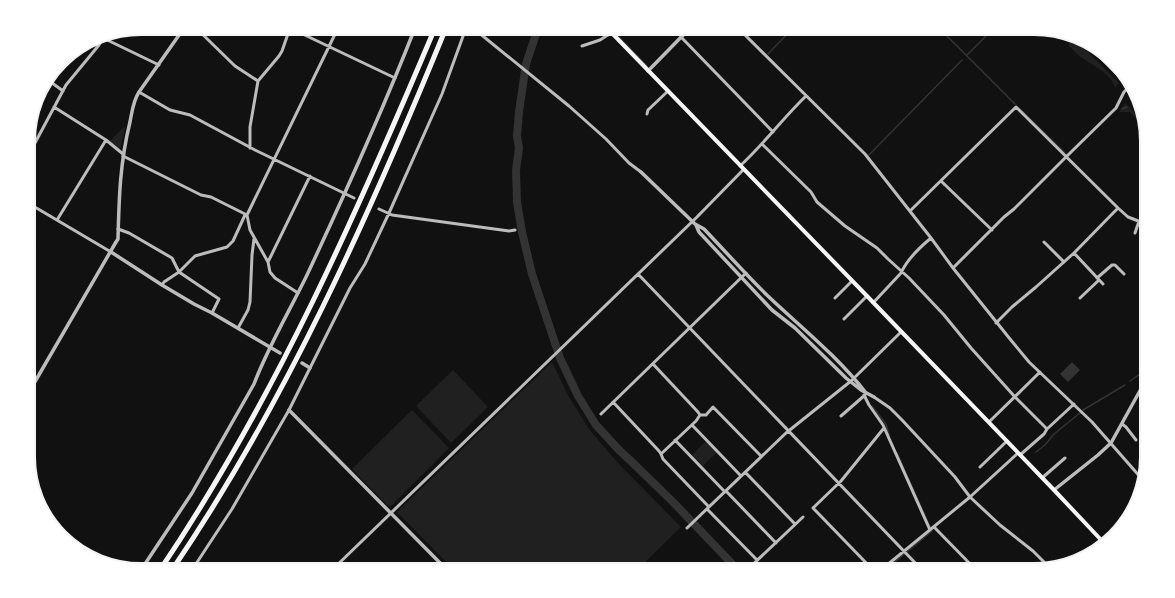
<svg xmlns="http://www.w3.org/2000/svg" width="1175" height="598" viewBox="0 0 1175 598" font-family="'Fira Sans',sans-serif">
	<rect width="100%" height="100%" fill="#111"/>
	<path fill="#202020" d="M1073,39h2l44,44 -4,4c-4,-14 -21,-20 -31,-28 -6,-3 -10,-8 -15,-13v-3z
		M1125,103l19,18 2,7 -16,-16h-11z
		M124,127l1,1 -5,22 -11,-9 3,-2z
		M552,362l16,33 21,34 28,33 64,65 -44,43h-183l-57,-58z
		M453,370l35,37 -37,36 -35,-37z
		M412,410l37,38 -58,58h-3l-36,-37z
		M706,441l11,11 -14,14 -11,-11z"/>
	<path fill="#333" d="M1072,362l8,8 -12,12 -8,-8z"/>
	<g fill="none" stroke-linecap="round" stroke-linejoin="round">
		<path stroke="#333" stroke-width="1.5" d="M610,28l37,38
			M939,28l76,76
			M768,54l25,-26
			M967,55l27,-27
			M1019,108l46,45
			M1122,109l5,-2
			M869,155l93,-95
			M1130,381l17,-12
			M872,406l14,18 3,11
			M1083,410l42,-25
			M1036,452l9,-7 9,-11 26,-21
			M897,453l33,74
			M885,570l47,-39"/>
		<path stroke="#333" stroke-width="8" d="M538,28l-12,36 -7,48 -2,24 2,12 -3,22 1,32 5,30 10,42 28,84 18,38 18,29 23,25 15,14 40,39 64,67"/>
		<path stroke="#bcbcbc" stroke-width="3" d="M196,28l39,38 23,15
			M290,28l105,50
			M473,28l96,78 37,33 23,24 12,9
			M738,28l127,126 66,84 22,30 57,71 19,23 63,60 50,57
			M101,37l58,28
			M681,37l92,95
			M582,46l18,-6 11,-7
			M48,80l15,11
			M139,92l31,18 20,5 65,35 99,48
			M54,107l52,33 17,14
			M647,114l1,-4 20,-19
			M762,144l49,48 6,10 28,24 32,22 11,11 21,19 35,37 27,33 44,49 32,32
			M250,148v-21l8,-46 21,-25 3,-5 8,-23
			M28,156l38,-71 33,-40 3,-5v-3
			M123,156l78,39 10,2 36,18
			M740,166c24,-22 43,-48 66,-70
			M941,181l51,49
			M28,203l83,49
			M379,209l13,6 117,16 6,-1
			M910,211l106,-104 102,101 10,9 18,7
			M57,220l49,-80
			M118,229l11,4 43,25 7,14 40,27 -7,14
			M1135,233l4,-12
			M1044,242l20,20
			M1074,253l29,31
			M268,262l42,-86
			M953,268l51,-51 10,-8 52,-52 50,-49 8,-16 6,-6
			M638,274l284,296
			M1097,278l15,-13h3l9,9
			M162,285l2,-3 15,-10 16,-16 32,-9 6,-6 12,-26
			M298,293l-23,-15 -5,-6 -2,-10 -18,-32 -3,-15 91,-187
			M835,298l17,-17
			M1080,298l19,-18
			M873,303l28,-30c6,-14 18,-25 30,-35
			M844,319l23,-23
			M996,323l16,-16 24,-20 38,-34 44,-45
			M238,328l10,-18 2,-8 2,-47 2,-16
			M653,364l45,48 2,3
			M864,395l5,10 14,20 47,105
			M874,397l16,11 12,12 53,57 15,20 30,28 33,26 16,16
			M613,402l46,49 2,3 2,5 46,48
			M601,414l145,-141
			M700,415h6l7,-8 48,49
			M841,416l24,-21
			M989,422l51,-50
			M1122,424l4,3 10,13
			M692,425l49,51
			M675,440l50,52
			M661,454l35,-33 4,-6
			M1020,455l24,-21 3,-5 27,-25
			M980,467l27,-26
			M745,472l50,52
			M1042,478l23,-20
			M726,491l50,52
			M707,509l50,51
			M934,527l42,43
			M687,528l99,-95 65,-52 50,-49
			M749,568l54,-51
			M192,570l40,-61 57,-99 61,-122 15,-24 24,-51 53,-119 24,-66
			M332,570l365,-353 47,-48
			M873,570l-60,-62 28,-27 43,-53
			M881,570l89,-73 48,-44"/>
		<path stroke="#bcbcbc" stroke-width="3.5" d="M648,71l42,-43
			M641,172l54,52 9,5c22,23 43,47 66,69 33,31 68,59 96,95
			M696,225l3,7 73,78 23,18 51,50 15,12 13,7
			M111,252l51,33 32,19 18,9 68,40
			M302,363l8,5
			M29,392l87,-150 2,-3c1,-41 2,-77 12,-117 2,-10 3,-21 9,-30l45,-64
			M289,410l158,160
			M1054,490l44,-35 13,-12 36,-65
			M141,570l51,-77 62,-109c14,-37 35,-72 53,-109 38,-81 75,-163 108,-247"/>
		<path stroke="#f5f5f5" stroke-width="4" d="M607,28l260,268 187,194 50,53"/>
		<path stroke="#f5f5f5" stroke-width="4.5" d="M1083,39l48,48"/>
		<path stroke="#f5f5f5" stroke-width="5" d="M160,570c114,-169 196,-355 275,-542
			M172,570c113,-166 198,-356 274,-542"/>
	</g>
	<path d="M0 0H1175V598H0ZM141 35H1034A106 106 0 0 1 1140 141V457A106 106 0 0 1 1034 563H141A106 106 0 0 1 35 457V141A106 106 0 0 1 141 35Z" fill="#fff" fill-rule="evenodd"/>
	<path fill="none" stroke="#f5f5f5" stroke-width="2" d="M141 35H1034A106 106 0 0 1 1140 141V457A106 106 0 0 1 1034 563H141A106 106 0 0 1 35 457V141A106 106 0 0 1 141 35Z"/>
</svg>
